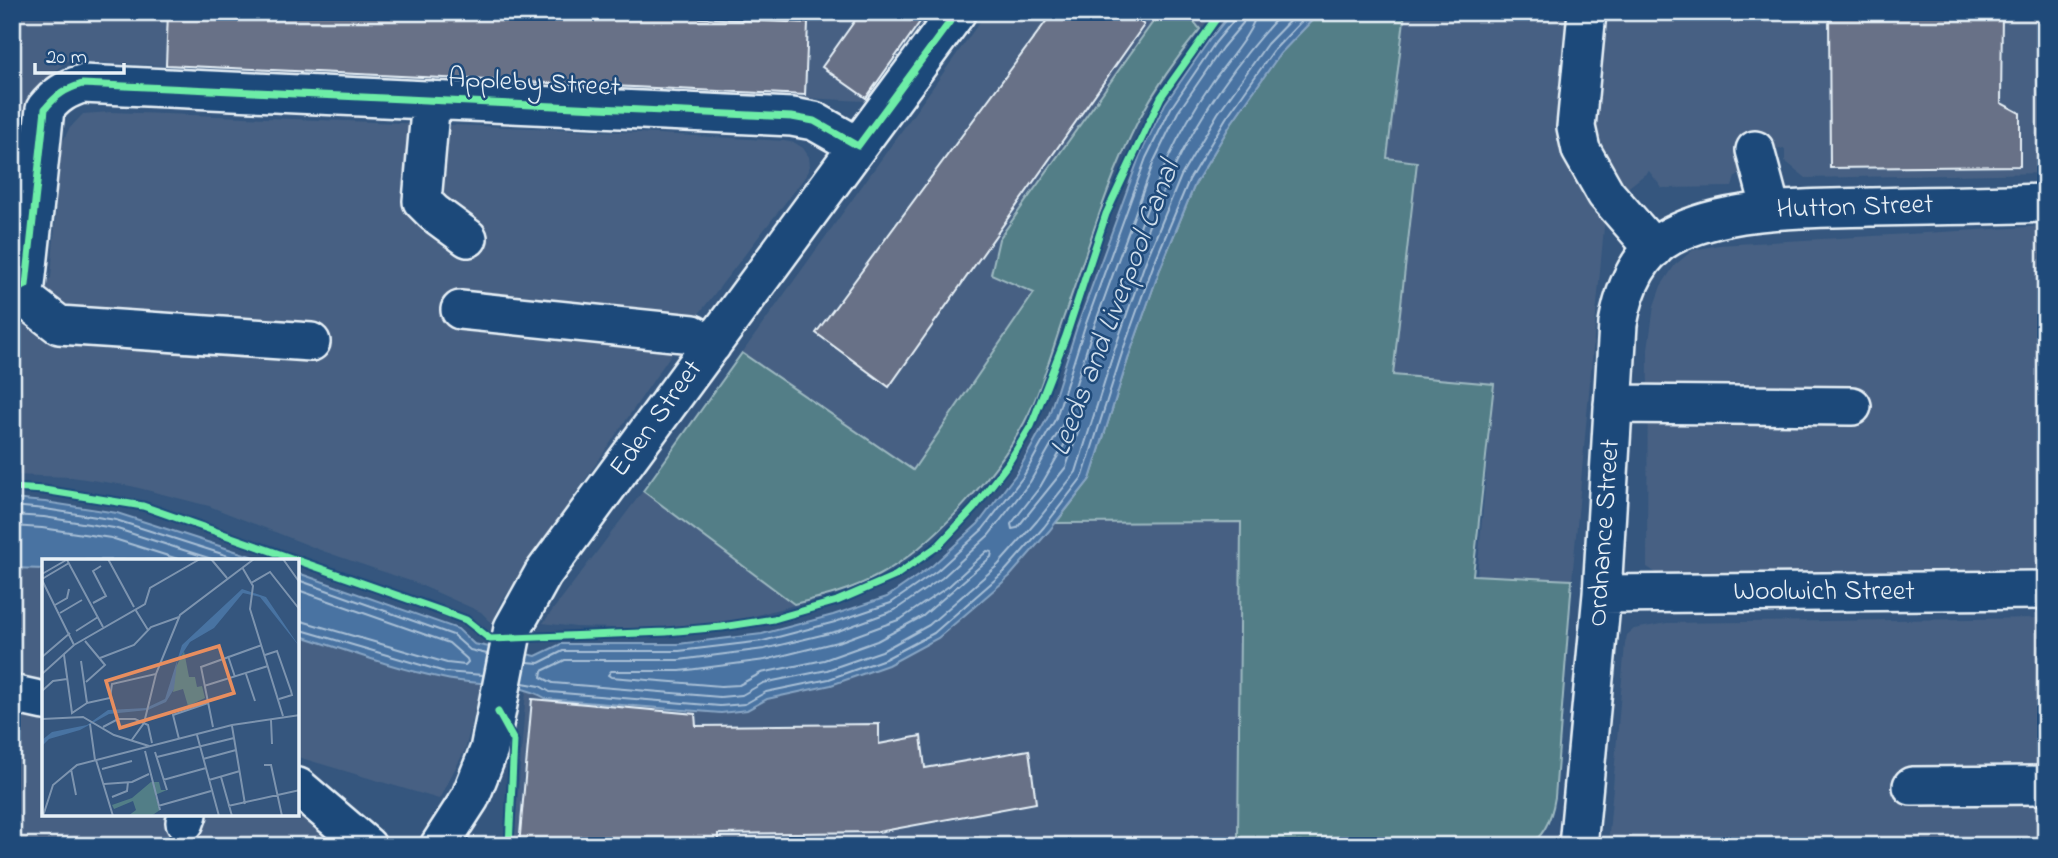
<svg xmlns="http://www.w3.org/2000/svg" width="2058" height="858" viewBox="0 0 2058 858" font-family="'Indie Flower',sans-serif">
	<rect width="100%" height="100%" fill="#35567e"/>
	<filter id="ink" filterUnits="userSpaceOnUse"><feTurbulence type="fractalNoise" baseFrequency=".0143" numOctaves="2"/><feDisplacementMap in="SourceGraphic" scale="14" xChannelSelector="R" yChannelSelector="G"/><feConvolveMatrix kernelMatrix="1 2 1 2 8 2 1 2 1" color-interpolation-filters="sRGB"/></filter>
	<g filter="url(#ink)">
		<path fill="#476183" d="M12,12h918l-65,89 -798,-40 -38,34 -17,100z
			M987,12h228l-33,40 -44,69 -36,86 -62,177 -17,39 -35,52 -44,50 -34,29 -30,21 -41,18 -108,29 -76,7 -79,-2 -33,-4 100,-132z
			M1405,12h641v161l-240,5 -21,-17v-12l-15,-1 -35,29 -3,10 -70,1 -13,-17 -43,34 -34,375 -95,-5 17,-191 -101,-9 24,-213 -30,-4z
			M111,112l473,18 200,11 11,2 8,5 6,9 1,9 -5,11 -107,138 -196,286 -10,22 -11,-11 -65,-29 -93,-32 -114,-45 -78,-20 -59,-9 -60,-2v-161l39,-36 10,-133 8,-16 14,-15z
			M2046,226v345l-368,6 -20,-3 -11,-7 1,-218 6,-43 7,-20 14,-21 18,-15 26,-5z
			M1241,522l-3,317 -149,7h-575l12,-155 12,2 9,6 200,11 20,-11 64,-14 57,-20 50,-27 72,-62 46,-53z
			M12,568l32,1v113l-32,-8z
			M2046,618v228h-438l17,-202 2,-9 7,-6 33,-6z
			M298,635l146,44 38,3 -17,68 -26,49 -141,-42z
			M12,714l32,7v93l254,-1 44,33h-330z"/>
		<path fill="#527e87" stroke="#9db8c0" stroke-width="2" d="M1160,12h26l14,17c-23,28 -45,60 -62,92 -32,63 -51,132 -75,198 -12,35 -22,72 -39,104 -29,53 -92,124 -145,152 -27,15 -56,22 -85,29l-151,-113 99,-138 171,117 121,-177 -43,-19 8,-35z
			M1320,12h85l-18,146 30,4 -24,213 101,9 -21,191 99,5 -17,217c-3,19 -10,41 -29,49h-138l-150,-7 3,-317 -185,1 34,-44 40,-126 30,-84 35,-85 37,-62 48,-69z"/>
		<path fill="#4873a2" stroke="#88a5c4" stroke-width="2" d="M1232,12h88l-40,42 -48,68 -37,62 -35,85 -30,84 -40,126 -41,52 -39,45 -72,62 -50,27 -57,20 -64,14 -20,11 -26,3 -174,-14c-30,-19 -71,-13 -105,-21 -49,-10 -97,-28 -144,-43v-62l160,56 16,15 62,12 25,-12h117l84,-10 71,-19 54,-18 45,-31 46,-42 39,-51 32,-58 28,-88 63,-172 25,-51 45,-65z
			M12,499l33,3 72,11 146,47h-219v9l-32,-1z"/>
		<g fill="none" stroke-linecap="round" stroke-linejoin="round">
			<path stroke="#a8bfd6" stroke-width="2" d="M1246,12l-3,11 -21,25 -44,64 -24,49 -62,171 -28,90 -34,60 -41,53 -47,43 -47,32 -57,21 -74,18 -85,11h-114l-23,11 -1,6 12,6 167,14 22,-2 21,-12 64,-13 55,-19 47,-26 69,-60 39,-44 39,-49 39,-124 30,-85 36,-87 37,-63 49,-69 31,-32
				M1256,12c0,18 -34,55 -45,72 -35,50 -57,103 -77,160l1,4 5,-1c11,-25 20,-51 32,-75 28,-57 67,-114 111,-160
				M1075,426l4,4 -13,37 -49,61 -5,1 -1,-5 29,-37z
				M12,506l33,3 71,11 125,40
				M12,515l32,2 70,11 101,32
				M12,526l30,2 69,10 70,22
				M987,551l5,1 -1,5 -68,59 -46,25 -53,19 -63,13 -22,12 -18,1 -110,-9 -3,-2 3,-4h69l85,-11 76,-19 60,-22 48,-33z
				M298,580l155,55 17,15 17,4
				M298,590l151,53 18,16 1,3 -3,3 -18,-2 -149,-43
				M298,629l147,43 38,3
				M527,662l12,1 24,-12h116l84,-10 72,-19 56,-19 46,-32 46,-42 40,-52 33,-59 28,-89 62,-171 25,-50 44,-65 20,-24 2,-7
				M523,683l17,3 10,6 170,14 25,-2 21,-12 63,-13 56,-20 49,-26 71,-62 39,-44 39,-51 40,-126 30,-84 36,-86 37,-62 48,-68 36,-38"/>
		</g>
		<path fill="#677187" stroke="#e8f1f8" stroke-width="2" d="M168,12h401l239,11 -3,72 -639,-30z
			M861,12h66l-61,86 -44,-31z
			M1053,12h75l16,13 -255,362 -73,-54z
			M1829,12h173l-1,91 19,10v53l-190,2z
			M532,699l163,15 1,12 183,-2v20l42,-8 4,32 104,-18 7,53 -158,29 -160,2v12h-199z"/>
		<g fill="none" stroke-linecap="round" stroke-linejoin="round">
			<g stroke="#e8f1f8" stroke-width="42">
				<path id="minor" d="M1587,12l-11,115 5,23 25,44 48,55
					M431,100l-9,101 12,12 34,25
					M1755,150l16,60
					M15,291l44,34 252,17
					M12,292l14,-7 19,-176c11,-14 21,-20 37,-25l710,33 22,4 44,25 99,-134
					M460,310l233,24 19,11
					M1613,404l239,2
					M1602,594l444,-4
					M12,694l32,7
					M1912,786l134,-1
					M298,787l69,59
					M185,822l3,-8
					M439,846l31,-48 19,-48 24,-122 30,-54 315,-428
					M1578,846l24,-252 16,-270c6,-34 20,-71 53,-88 56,-30 136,-27 199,-29 58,-1 117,-2 176,-4"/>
			</g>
			<use href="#minor" stroke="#1f4a7a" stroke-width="37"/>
			<g stroke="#1f4a7a" stroke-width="11">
				<path id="cycleway" d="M12,292l14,-7 19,-176c11,-14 21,-20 37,-25l710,33 22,4 44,25 99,-134
					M12,488l32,2 99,16 299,105 24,9 24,19 176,-7 56,-5 52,-8 63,-18 58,-25 44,-31 35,-37 33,-43 24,-39 35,-90 40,-122 55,-117 60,-85
					M498,712l16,29 -5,105"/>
			</g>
			<use href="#cycleway" stroke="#6deda7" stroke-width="7"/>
		</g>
	</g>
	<g text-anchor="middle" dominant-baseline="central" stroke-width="5" stroke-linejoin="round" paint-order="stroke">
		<g font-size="28" fill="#e8f1f8" stroke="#1f4a7a">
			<text transform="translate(534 84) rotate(3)">Appleby Street</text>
			<text transform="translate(1855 208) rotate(-2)">Hutton Street</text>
			<text transform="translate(657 419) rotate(-54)">Eden Street</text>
			<text transform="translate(1605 533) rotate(-86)">Ordnance Street</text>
			<text x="1824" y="592">Woolwich Street</text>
		</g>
		<g font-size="30" font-style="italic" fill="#d0deeb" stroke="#1f4a7a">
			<text transform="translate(1116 309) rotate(-69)">Leeds and Liverpool Canal</text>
		</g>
	</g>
	<g transform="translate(42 559)">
		<rect width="257" height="257" fill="#35567e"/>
		<path d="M142,92l5,26h6l2,10 5,-1 3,12 -17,8 -5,-17 -10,3 3,-25zM109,223h8l2,8h6l-12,5 5,15 -9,6h-23l8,-6 -3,-9 -19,8 -2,-4 20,-7z" fill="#527e87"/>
		<path d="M200,30l24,8 33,49 -39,-49 -17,-4 -29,35 -24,14 -13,20 -3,27 -8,13 -18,8 -39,4 -29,16 -31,9 -7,7v-6l10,-8 35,-7 21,-15 38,-2 19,-9 17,-54z" fill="#4873a2"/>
		<path fill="none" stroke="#7d94af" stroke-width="2" d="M66,0l26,48M169,0l16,19M241,0l17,24M25,1l36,67M200,8l11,19 -3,23 33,107M0,15l26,-15M0,20l27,-16M0,21l32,65M209,24l19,-11 30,38M51,44l13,-7 -13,-25 8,-5M13,46l12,-7 2,-9M93,50l13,21M18,54l22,-13M34,72l22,-14M43,82l20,24 -19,17M22,96l8,58 15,-10M223,96l12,-4 14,40 1,4 -13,4M186,97l7,21M0,98l28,-24M58,99l34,-13 17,-18 28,-10M39,102l6,42M0,115l32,-29 71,-41 5,-16 50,-29M204,115l9,27M162,127l64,-20M0,132l11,-10 14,-2M45,144l23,-5 2,-14 44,-10 24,-59 74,-56M0,160l41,-2 31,18 35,11M229,161l1,24M48,165l5,36M190,167l13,78M61,168l15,-8h17l13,6 4,18M171,168l-12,-60 61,-22M155,176l22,81M137,180l-6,-24 35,-12M89,182l13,-18 12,-49M103,192l15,59M113,193l12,38M115,198l77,-19M161,200l33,-9M54,201l17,56M222,206h7l11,51M29,210l5,26M60,210l30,-8M179,218l11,39M121,221l43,-12M167,221l31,-9M62,225l28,-2 17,-8M70,238l15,-6 1,-9M116,247l53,-15M186,247l72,-16M1,257l10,-31 24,-20 155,-40 68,-10"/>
		<path fill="#e88e5f" fill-opacity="0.15" stroke="#e88e5f" stroke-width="3.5" d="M177,87l15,47 -114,35 -14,-47z"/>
		<rect width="257" height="257" fill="none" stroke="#e8f1f8" stroke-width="3.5"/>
	</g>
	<rect width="2058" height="858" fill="none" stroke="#1f4a7a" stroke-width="42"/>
	<rect x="21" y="21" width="2016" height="816" fill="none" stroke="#e8f1f8" stroke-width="2.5" filter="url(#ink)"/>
	<path d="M35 63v10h89v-10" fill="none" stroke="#e8f1f8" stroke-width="3.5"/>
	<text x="46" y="63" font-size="21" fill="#e8f1f8" stroke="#1f4a7a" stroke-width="5" paint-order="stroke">20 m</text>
</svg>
